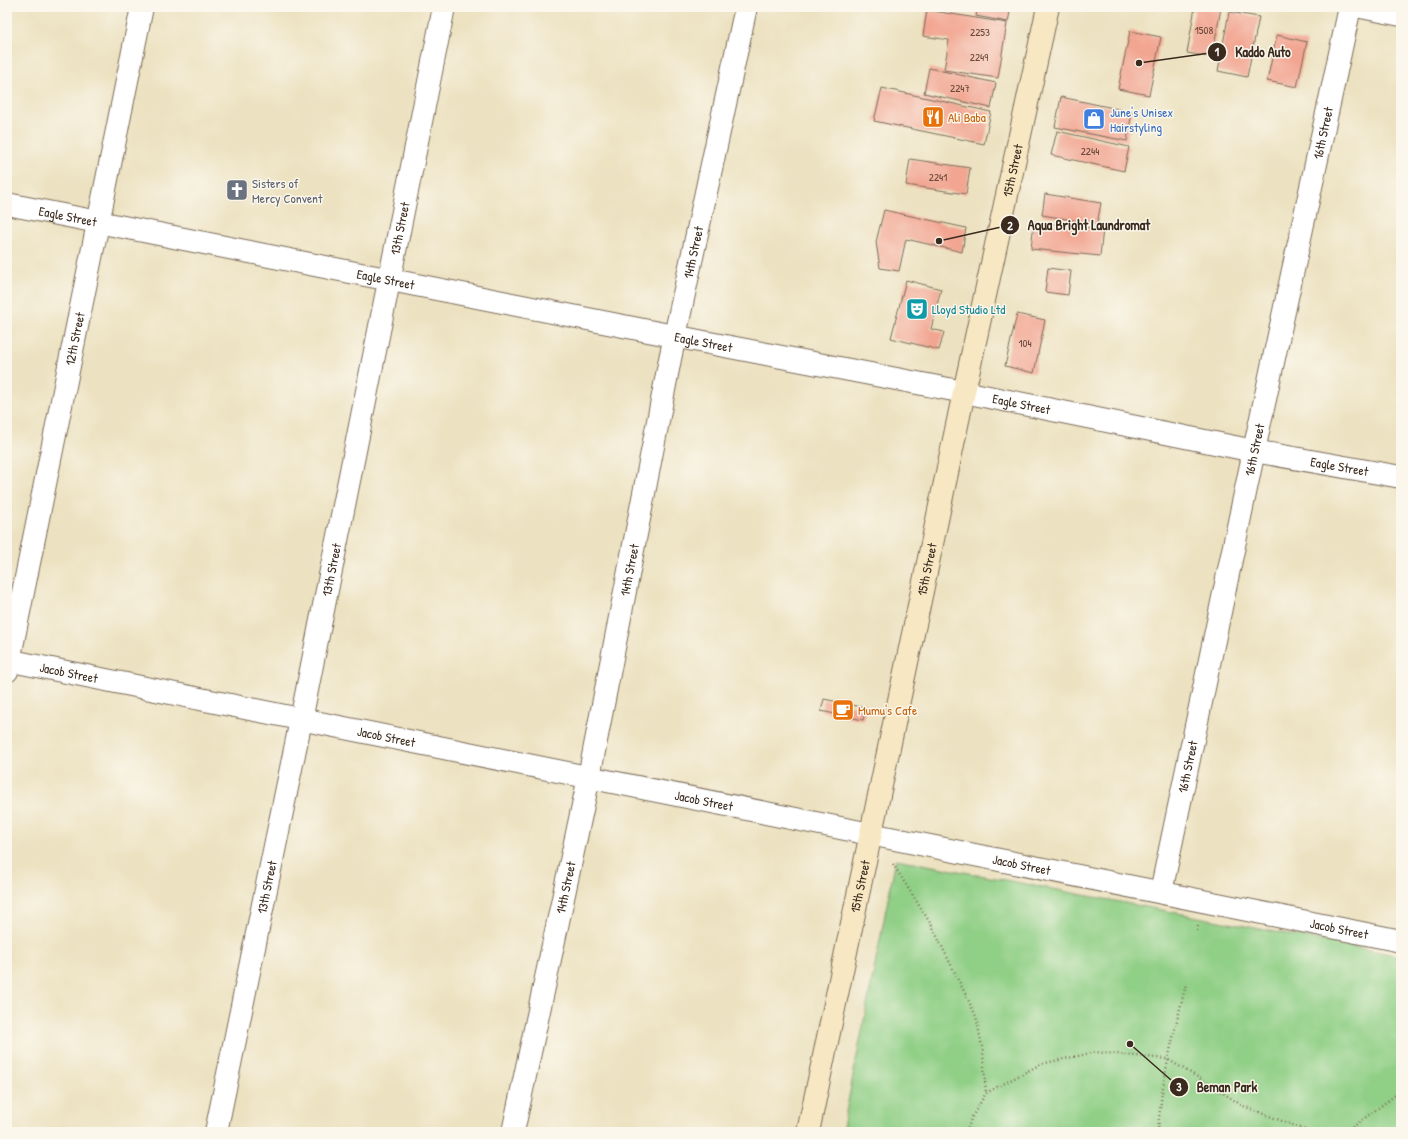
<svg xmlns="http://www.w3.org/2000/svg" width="1408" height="1139" viewBox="0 0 1408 1139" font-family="'Patrick Hand',sans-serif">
	<rect width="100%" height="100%" fill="#fbf7ec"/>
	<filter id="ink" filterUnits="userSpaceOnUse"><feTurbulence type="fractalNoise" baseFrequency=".025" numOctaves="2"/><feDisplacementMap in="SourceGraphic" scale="8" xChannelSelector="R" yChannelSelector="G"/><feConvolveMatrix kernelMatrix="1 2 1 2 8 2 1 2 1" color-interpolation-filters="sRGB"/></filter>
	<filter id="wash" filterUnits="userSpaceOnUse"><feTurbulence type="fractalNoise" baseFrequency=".012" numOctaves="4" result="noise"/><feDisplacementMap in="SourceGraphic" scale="16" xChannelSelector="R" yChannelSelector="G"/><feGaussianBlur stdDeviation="0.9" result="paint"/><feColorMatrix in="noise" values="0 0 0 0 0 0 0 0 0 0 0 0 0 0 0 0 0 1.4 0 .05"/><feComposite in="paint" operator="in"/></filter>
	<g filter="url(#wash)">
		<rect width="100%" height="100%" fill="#ece1c0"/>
		<path fill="#90cf86" stroke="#667c52" d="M896,859l505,97v176h-559z"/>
		<g id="blocks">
			<path fill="#f2a692" d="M978,7h33l-3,15 -32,-6z
				M1195,7l26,1 -9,49 -25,-4z
				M927,10l80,13 -9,55 -54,-8 5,-30 -26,-4z
				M1229,12l30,5 -12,60 -29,-6z
				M1130,31l31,6 -12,58 -31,-6z
				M1277,35l30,7 -10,45 -30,-6z
				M929,68l67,15 -5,25 -67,-15z
				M882,88l109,24 -7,32 -110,-23z
				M1061,97l71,15 -5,29 -72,-14z
				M1057,131l72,16 -5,24 -73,-16z
				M910,159l60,9 -4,26 -60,-9z
				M1045,194l56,9 -4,21 -55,-9z
				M884,210l82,18 -4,24 -56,-13 -7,32 -19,-3 -4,-26z
				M1034,222l69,7 -3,27 -69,-7z
				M1048,268l23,3 -3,24 -23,-3z
				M906,280l35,9 -10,40 13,3 -5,18 -48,-12z
				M1017,314l28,6 -11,53 -29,-7z
				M824,699l42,9 -3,12 -42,-9z"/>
		</g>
	</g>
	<g filter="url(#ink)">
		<use href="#blocks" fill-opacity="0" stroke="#796a57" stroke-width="1"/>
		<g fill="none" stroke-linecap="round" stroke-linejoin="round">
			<g stroke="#796a57" stroke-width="24">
				<g id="street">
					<path d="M1361,7l40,8"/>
					<path id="s1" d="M7,204l697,138 260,50 290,59 147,26"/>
					<path id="s2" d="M7,660l1394,281"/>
					<path id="s3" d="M7,671l135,-664"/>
					<path id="s4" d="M1161,892l98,-465 91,-420"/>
					<path id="s5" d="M216,1132l85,-412 143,-713"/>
					<path id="s6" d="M513,1132l76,-355 81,-418 76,-352"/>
				</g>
			</g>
			<g stroke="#796a57" stroke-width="24">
				<g id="secondary">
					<path id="s7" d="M808,1132l156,-740 84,-385"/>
				</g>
			</g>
			<path stroke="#796a57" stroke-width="2.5" stroke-dasharray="1 3" stroke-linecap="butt" d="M893,864l39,62 44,90 7,36 3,41
				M1197,931l1,-6
				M966,1132l6,-15 14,-24 55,-29 55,-12 71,7 39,23 37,24 68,26
				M1034,1132l12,-1 4,1
				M1158,1132c3,-51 16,-99 28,-148
				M1328,1132c6,-5 12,-5 18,0
				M1346,1132l51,-38 4,-7"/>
			<use href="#street" stroke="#fff" stroke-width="22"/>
			<use href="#secondary" stroke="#f7e8c3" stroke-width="22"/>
		</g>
	</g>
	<defs>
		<g id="restaurant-square" transform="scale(1.15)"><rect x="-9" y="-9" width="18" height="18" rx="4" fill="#e8710a" stroke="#fbf7ec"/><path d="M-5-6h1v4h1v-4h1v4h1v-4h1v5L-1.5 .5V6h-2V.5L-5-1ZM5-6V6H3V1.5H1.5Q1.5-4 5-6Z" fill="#fff"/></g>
		<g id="shop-square" transform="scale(1.15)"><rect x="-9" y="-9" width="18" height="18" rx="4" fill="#3f7fe0" stroke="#fbf7ec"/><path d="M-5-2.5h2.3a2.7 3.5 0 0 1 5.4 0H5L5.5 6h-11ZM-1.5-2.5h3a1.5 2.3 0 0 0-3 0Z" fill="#fff"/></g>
		<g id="church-square" transform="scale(1.15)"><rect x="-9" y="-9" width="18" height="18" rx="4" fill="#6b7280" stroke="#fbf7ec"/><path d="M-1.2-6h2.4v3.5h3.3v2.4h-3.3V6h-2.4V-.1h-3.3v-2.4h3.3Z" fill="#fff"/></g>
		<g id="theatre-square" transform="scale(1.15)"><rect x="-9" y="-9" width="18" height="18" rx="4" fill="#0f9aa8" stroke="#fbf7ec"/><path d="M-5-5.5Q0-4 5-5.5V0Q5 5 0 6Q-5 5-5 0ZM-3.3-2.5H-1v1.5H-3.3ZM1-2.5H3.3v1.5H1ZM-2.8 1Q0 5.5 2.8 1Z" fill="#fff"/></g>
		<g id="cafe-square" transform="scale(1.15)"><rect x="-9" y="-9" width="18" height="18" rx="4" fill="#e8710a" stroke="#fbf7ec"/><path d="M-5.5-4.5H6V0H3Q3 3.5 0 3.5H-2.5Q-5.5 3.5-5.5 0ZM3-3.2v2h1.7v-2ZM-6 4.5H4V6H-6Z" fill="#fff"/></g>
	</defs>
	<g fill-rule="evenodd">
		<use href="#restaurant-square" x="933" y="117"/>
		<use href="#shop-square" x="1094" y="119"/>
		<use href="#church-square" x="237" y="190"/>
		<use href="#theatre-square" x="917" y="309"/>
		<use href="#cafe-square" x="843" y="710"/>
	</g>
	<g text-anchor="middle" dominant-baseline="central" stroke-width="3" stroke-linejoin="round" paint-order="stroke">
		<g font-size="11" fill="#69493b">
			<text x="1204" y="30">1508</text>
			<text x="980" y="32">2253</text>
			<text x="979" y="57">2249</text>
			<text x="960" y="88">2247</text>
			<text x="1090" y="151">2244</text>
			<text x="938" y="177">2241</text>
			<text x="1025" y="343">104</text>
		</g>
		<g font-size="13" fill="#366cbe" stroke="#fbf7ec" text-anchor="start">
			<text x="1110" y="112">June's Unisex<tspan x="1110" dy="15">Hairstyling</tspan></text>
		</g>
		<g font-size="13" fill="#c56008" stroke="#fbf7ec" text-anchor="start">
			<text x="948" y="117">Ali Baba</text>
			<text x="858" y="710">Mumu's Cafe</text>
		</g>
		<g font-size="13" fill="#3b2a1e" stroke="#fbf7ec">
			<text stroke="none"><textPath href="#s4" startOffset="776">16th Street</textPath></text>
			<text stroke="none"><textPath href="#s7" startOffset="983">15th Street</textPath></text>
			<text stroke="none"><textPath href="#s1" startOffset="62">Eagle Street</textPath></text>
			<text stroke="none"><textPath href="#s5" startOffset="922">13th Street</textPath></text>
			<text stroke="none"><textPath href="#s6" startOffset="898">14th Street</textPath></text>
			<text stroke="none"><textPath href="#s1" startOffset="386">Eagle Street</textPath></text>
			<text stroke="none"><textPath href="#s3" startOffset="339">12th Street</textPath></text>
			<text stroke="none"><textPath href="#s1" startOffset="710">Eagle Street</textPath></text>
			<text stroke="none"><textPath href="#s1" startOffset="1034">Eagle Street</textPath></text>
			<text stroke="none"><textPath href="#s4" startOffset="452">16th Street</textPath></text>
			<text stroke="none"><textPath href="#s1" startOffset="1358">Eagle Street</textPath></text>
			<text stroke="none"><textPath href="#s6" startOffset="574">14th Street</textPath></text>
			<text stroke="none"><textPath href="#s7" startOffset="575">15th Street</textPath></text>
			<text stroke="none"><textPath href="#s5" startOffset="574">13th Street</textPath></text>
			<text stroke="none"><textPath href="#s2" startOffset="63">Jacob Street</textPath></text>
			<text stroke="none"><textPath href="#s2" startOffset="387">Jacob Street</textPath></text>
			<text stroke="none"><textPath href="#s4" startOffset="128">16th Street</textPath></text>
			<text stroke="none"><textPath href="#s2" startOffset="711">Jacob Street</textPath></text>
			<text stroke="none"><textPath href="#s2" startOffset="1035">Jacob Street</textPath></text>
			<text stroke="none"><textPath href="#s7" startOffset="251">15th Street</textPath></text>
			<text stroke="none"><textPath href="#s5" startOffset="250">13th Street</textPath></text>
			<text stroke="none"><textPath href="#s6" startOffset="250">14th Street</textPath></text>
			<text stroke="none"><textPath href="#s2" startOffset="1359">Jacob Street</textPath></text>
		</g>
		<g font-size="13" fill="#5b616d" stroke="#fbf7ec" text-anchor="start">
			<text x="252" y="183">Sisters of<tspan x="252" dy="15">Mercy Convent</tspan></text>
		</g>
		<g font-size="13" fill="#0d838f" stroke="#fbf7ec" text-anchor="start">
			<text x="932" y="309">Lloyd Studio Ltd</text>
		</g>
	</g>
	<path fill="none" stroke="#3b2a1e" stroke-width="1.5" d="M1139 63L1217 52M939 241L1010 225M1130 1044L1179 1087"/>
	<g fill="#3b2a1e" stroke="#fbf7ec" stroke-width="1.5">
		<circle cx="1139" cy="63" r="4"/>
		<circle cx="939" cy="241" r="4"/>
		<circle cx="1130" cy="1044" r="4"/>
		<circle cx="1217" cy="52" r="10"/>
		<circle cx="1010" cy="225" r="10"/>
		<circle cx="1179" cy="1087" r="10"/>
	</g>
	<g font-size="12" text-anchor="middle" font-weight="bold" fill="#fff">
		<text x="1217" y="56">1</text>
		<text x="1010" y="230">2</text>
		<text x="1179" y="1091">3</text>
	</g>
	<g font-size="14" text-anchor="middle" font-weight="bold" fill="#3b2a1e" stroke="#fbf7ec" stroke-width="3" stroke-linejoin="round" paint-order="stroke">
		<text x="1263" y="57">Kaddo Auto</text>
		<text x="1089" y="230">Aqua Bright Laundromat</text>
		<text x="1227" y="1092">Beman Park</text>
	</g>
	<rect width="1408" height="1139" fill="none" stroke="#fbf7ec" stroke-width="24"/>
</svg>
